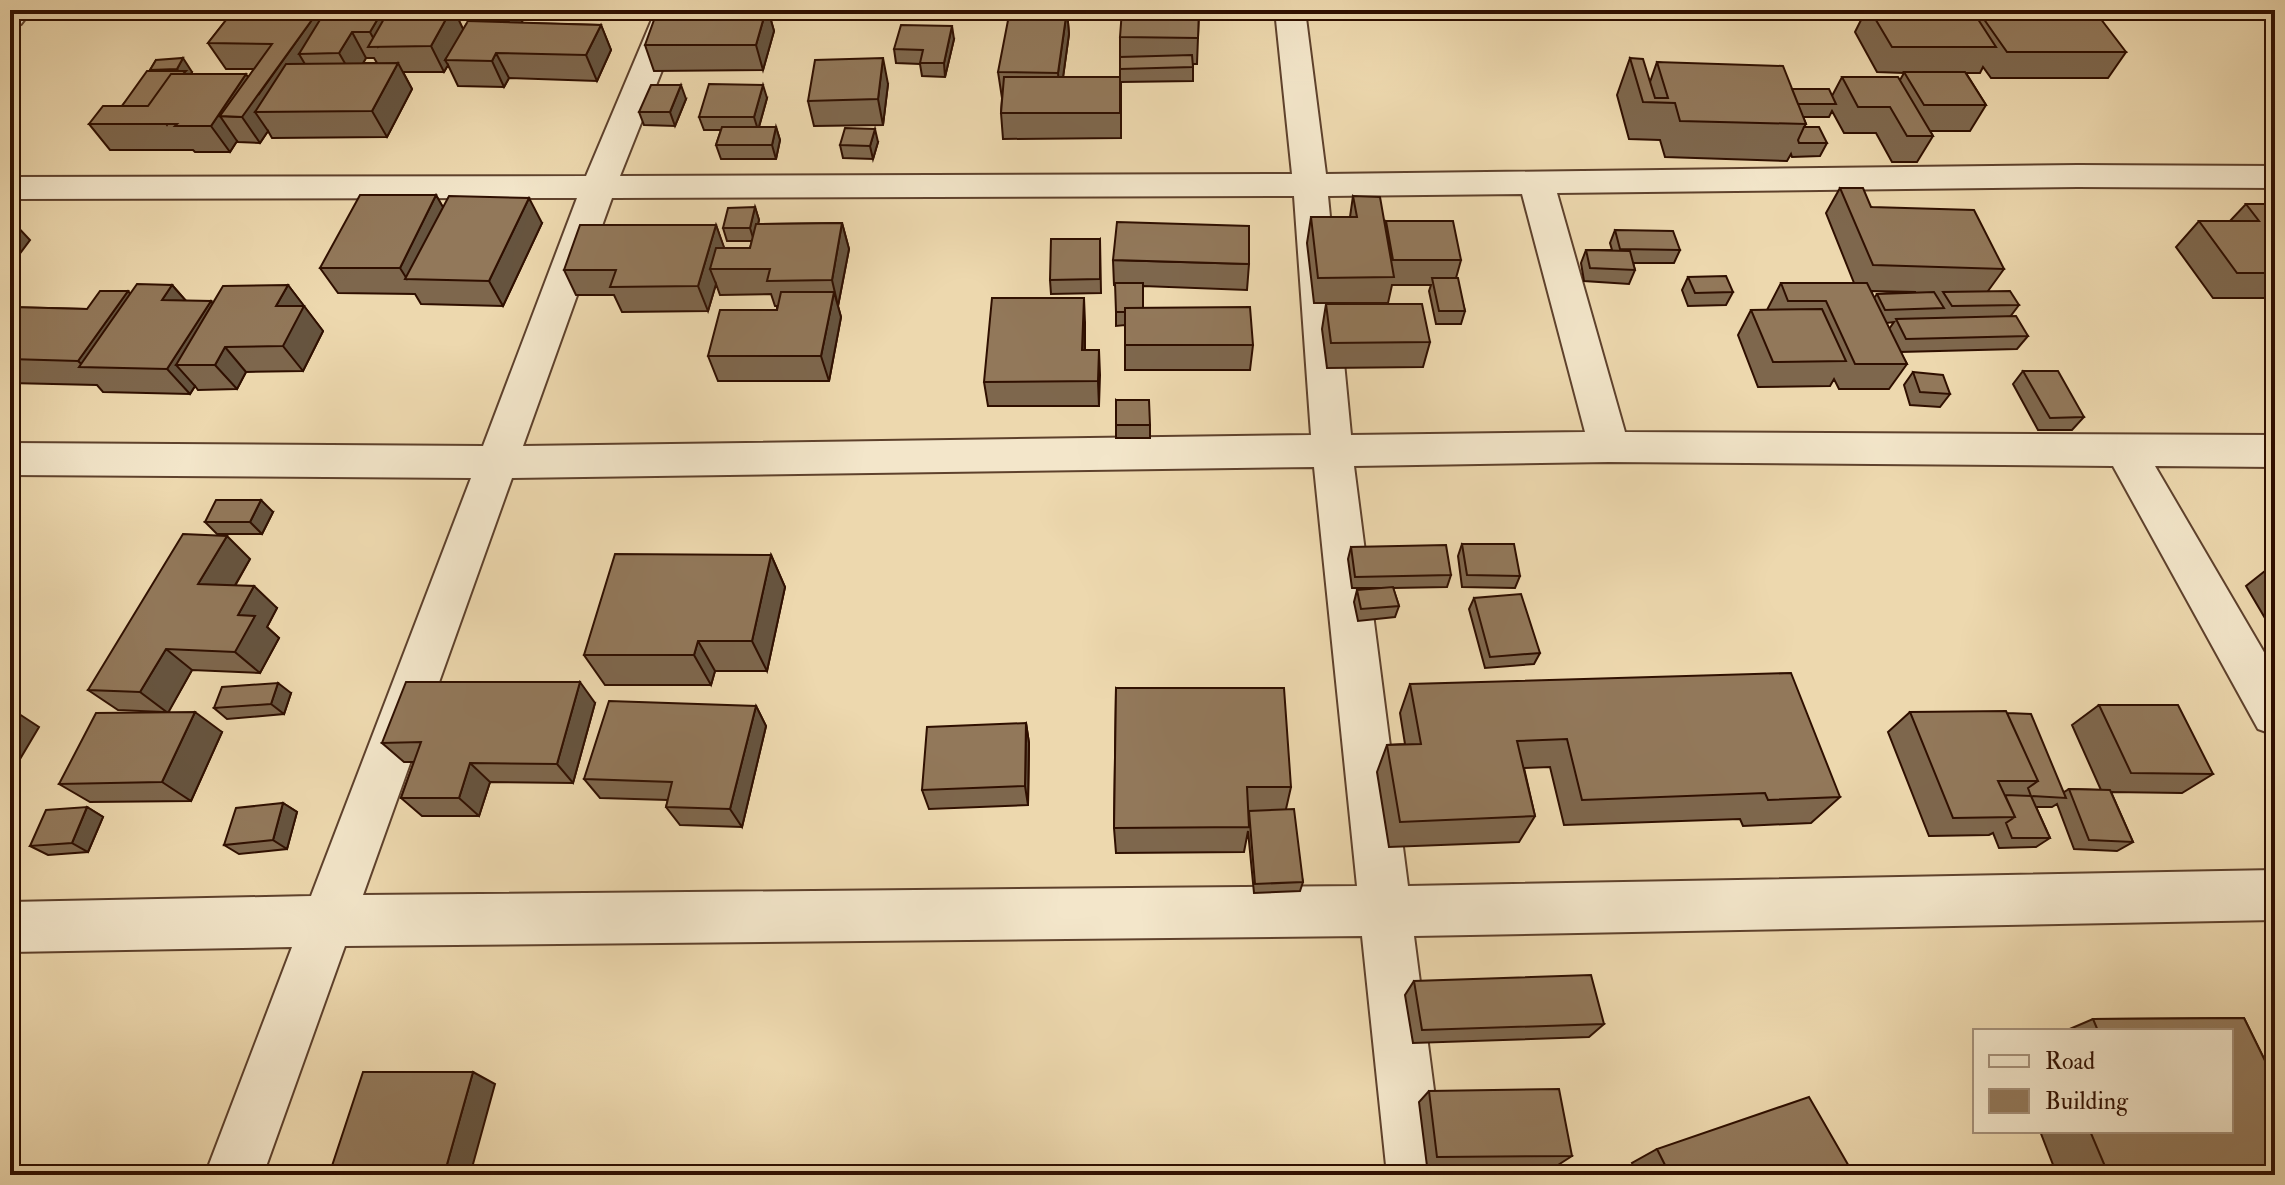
<svg xmlns="http://www.w3.org/2000/svg" width="2285" height="1185" viewBox="0 0 2285 1185" font-family="'IM FELL Double Pica',serif">
	<rect width="100%" height="100%" fill="#edd8ae"/>
	<filter id="stains"><feTurbulence type="fractalNoise" baseFrequency=".0025" numOctaves="4"/><feColorMatrix values="0 0 0 0 .2 0 0 0 0 .09 0 0 0 0 .02 0 0 0 .5 -.17"/></filter>
	<radialGradient id="worn" r=".72"><stop offset=".6" stop-color="#630" stop-opacity="0"/><stop offset="1" stop-color="#630" stop-opacity=".3"/></radialGradient>
	<g fill="none" stroke-linecap="round" stroke-linejoin="round">
		<g stroke="#5e412c" stroke-width="4">
			<path id="street" d="M10,10h22l-11,14 -11,3z
				M656,10h30l-66,166 672,-2 -17,-164h30l21,164 752,-9 197,1v22l-197,-1 -521,6 68,239 650,3v32l-120,-1 120,205v64l-17,-6 -145,-263 -504,-4 -255,4 54,420 867,-16v50l-861,16 31,239h-58l-25,-239 -1017,10 -82,229h-58l87,-228 -282,5v-50l301,-6 160,-418 -461,-3v-32l473,3 94,-248 -567,1v-22l576,-1zM1522,194l63,238 -234,3 -23,-239zM1294,196l17,239 -788,11 89,-248zM1314,467l43,419 -994,9 149,-417z"/>
		</g>
		<use href="#street" fill="#f3e6ca" fill-rule="evenodd"/>
	</g>
	<path fill="#7e674d" stroke="#2f0f00" stroke-width="2" fill-rule="evenodd" d="M234,10h85l4,6 3,-6h128l9,20 12,-20h44l4,10 -2,3 80,2 10,25 -14,31 -88,-3 -5,9 -46,-1 -10,-21 -4,7h-41l9,17 -25,48 -115,1 -4,-7 -8,12 -22,-1 -1,-1 -7,11h-35l-2,-2h-83l-21,-26 33,-18 29,-35 -1,-1 6,-10 36,12 -1,2 57,4 6,-9h-28l-18,-26zM366,58h8l3,5h-14z
		M707,10h61l6,21 -11,39 -109,1 -9,-26 59,-25z
		M1067,10l2,24 -6,43h57v-40l79,-27 -2,54h-4v17l-72,1v56l-118,1 -2,-26 1,-15 -4,-26z
		M1866,10h106l6,10 3,-5 145,37 -18,26h-117l-8,-11 -3,6h-14l20,32 -16,26h-40l3,5 -16,26h-25l-16,-29h-32l-12,-22 -3,6h-26l3,7 -2,3 23,16 -7,13 -28,1 -1,-3 -4,7 -122,-4 -5,-17 -31,-1 -12,-44 13,-37 20,24 7,-20 135,27 40,7 10,-19 58,3 4,-7 -27,-1 -22,-40z
		M954,39l-9,38 -23,-1 -2,-12 -24,-1 -2,-14z
		M888,84l-5,41 -69,1 -6,-25z
		M767,98l-8,29h17l4,13 -4,19h-55l-5,-14 5,-15h-17l-5,-13z
		M686,99l-11,27 -31,-1 -5,-13z
		M878,142l-5,17 -30,-1 -3,-13z
		M1840,188l31,19 133,62 -16,22 31,14 -9,12 18,19 -11,13 -117,3 7,12 -18,25h-50l-5,-10 -4,7 -72,1 -20,-52 13,-25h16l14,-27h73l-28,-70zM1871,291l45,1 -39,2 -3,4zM1894,322l-5,7 -3,-6z
		M436,195l7,13 99,15 -39,83 -82,-2 -6,-10 -77,-1 -18,-25z
		M1353,196l32,30 1,-5 75,39 -5,18 9,33 -4,13h-25l-7,-33 2,-6h-39l-4,18h-74l-7,-60 4,-26h39z
		M2246,204h29v94h-62l-37,-51 23,-26h31z
		M755,207l4,13 -1,4 84,-1 7,26 -11,57 3,11 -12,64h-111l-10,-25 69,-46v-4h-2l-4,-12 -51,1 -4,-11 -8,27 -86,1 -8,-17h-38l-12,-25 152,-45 8,23h26l2,-7h-25l-4,-13z
		M1615,230l65,20 -6,13h-41l2,7 -6,14 -45,-3 -3,-18 5,-13h26l-2,-7z
		M1100,239l1,54 -50,1 -1,-14z
		M1113,260l136,4 -2,26 -104,-4v22l110,37 -3,25h-125v-45l-9,1v-40l-2,-1z
		M1688,277l45,15 -7,13 -38,1 -6,-16z
		M172,285l14,16 27,2 75,-18 35,46 -20,40 -57,1 -9,17 -39,1 -3,-4 -5,8 -87,-2 -6,-7 -87,-2v-76l77,2 43,-15z
		M1326,304l104,38 -7,25 -96,1 -5,-39z
		M1085,323v27h14v56h-111l-4,-24z
		M2023,371l61,46 -12,13h-34l-25,-46z
		M1913,372l37,22 -10,13 -30,-2 -6,-20z
		M1116,400l34,25v13h-34z
		M273,512l-11,22h-45l-12,-12z
		M1462,544l58,32 -5,12 -53,-1 -4,-31z
		M1351,547l100,28 -4,12 -54,1 6,18 -4,11 -37,4 -4,-19 3,-12 26,-2h-31l-4,-29z
		M771,555l14,32 -18,84h-52l-4,14h-106l-21,-30z
		M250,559l-15,27 42,22 -10,19 12,11 -19,35 -68,-3 -24,42 54,20 -31,69 -101,1 -31,-18 106,-72 -47,-2 -30,-20z
		M2275,563v72l-29,-49z
		M1474,598l66,55 -6,11 -49,4 -16,-59z
		M1410,684l430,113 -29,26 -68,3 -3,-7 -176,6 -14,-58 -26,1 11,48 -16,26 -130,5 -12,-75 10,-27 18,-1 -5,-31z
		M1116,688l175,99 -5,22 17,73 -3,9 -46,2 -6,-62 -4,21 -128,1 -2,-25z
		M291,693l-7,21 -57,5 -13,-11z
		M595,703l-22,80 -83,-1 -11,34h-57l-21,-18 13,-36h-10l-22,-19z
		M2099,705l114,69 -31,19 -71,-1 22,50 -16,9 -43,-2 -17,-45 -5,3h-16l14,31 -14,9 -37,1 -6,-15 -4,2 -60,1 -41,-104 22,-20 154,80 5,-3 32,1 -29,-65z
		M756,706l10,20 -24,101 -62,-2 -14,-18 2,-7 -68,-2 -16,-19z
		M1026,723l3,20 -1,62 -99,4 -7,-19z
		M283,803l14,9 -10,37 -48,5 -15,-9z
		M87,807l16,10 -15,35 -40,3 -18,-9z
		M1414,981l190,43 -15,13 -176,6 -8,-48z
		M2244,1018l31,63v94h-218l-17,-44h191v-100h-166l28,-12z
		M1429,1091l143,65 -14,9 -131,1 -8,-64z
		M1657,1149l197,26h-216l-6,-12z"/>
	<path fill="#66543f" stroke="#2f0f00" stroke-width="2" d="M319,10l15,25 -35,19 10,17 -54,41 13,19 -8,12 -18,-26 -22,-1 17,25 -7,11 -19,-26 35,-52 13,20z
		M383,10h4l12,23 -21,14 -8,-15z
		M451,10h3l11,23 -20,27 3,5 -4,7 -13,-26z
		M515,10h4l4,10 -9,15 -6,-13z
		M766,10h2l6,21 -11,39 -7,-25z
		M1067,10l2,24 -9,65 -2,-26z
		M601,25l10,25 -14,31 -11,-26z
		M952,26l2,13 -9,38 -1,-14z
		M352,32l14,26 -12,21 -15,-26z
		M496,53l13,25 -5,9 -12,-26z
		M183,58l9,14 -3,5 6,7 -28,41 -10,-14 25,-35 -5,-7z
		M883,58l5,26 -5,41 -5,-26z
		M398,63l14,26 -25,48 -15,-26z
		M681,85l5,14 -11,27 -5,-14z
		M763,85l4,13 -9,32 -4,-13z
		M776,127l4,13 -4,19 -4,-14z
		M875,129l3,13 -5,17 -3,-13z
		M436,195l15,26 -44,58 -7,-11z
		M529,198l13,25 -39,83 -14,-25z
		M755,207l4,13 -5,21 -4,-13z
		M10,217l4,4 -1,1 17,18 -20,27z
		M842,223l7,26 -11,57 -6,-26z
		M716,225l9,25 -15,19 6,15 -8,27 -10,-25z
		M172,285l22,25 -32,-10z
		M288,285l35,46 -20,40 -20,-25 -7,-40z
		M128,291l22,25 -65,51 -7,-6z
		M834,292l7,25 -12,64 -8,-25z
		M1084,298l1,25 -1,52 -2,-25z
		M211,301l21,25 -56,39 19,21 -5,8 -23,-25z
		M225,347l21,25 -9,17 -22,-24z
		M1099,350l1,25 -1,31 -1,-25z
		M261,500l12,12 -11,22 -12,-12z
		M227,536l23,23 -27,47 -25,-22z
		M771,555l14,32 -18,84 -15,-30z
		M254,586l23,22 -10,19 12,11 -19,35 -25,-21 3,-37z
		M698,641l17,30 -4,14 -17,-30z
		M166,649l26,21 -24,43 -28,-21z
		M580,682l15,21 -22,80 -16,-19z
		M278,683l13,10 -7,21 -13,-10z
		M756,706l10,20 -24,101 -12,-18z
		M10,708l29,19 -29,49z
		M195,712l27,20 -31,69 -29,-19z
		M1026,723l3,20 -1,62 -3,-19z
		M470,763l20,19 -11,34 -20,-18z
		M283,803l14,9 -10,37 -14,-9z
		M87,807l16,10 -15,35 -16,-9z
		M473,1072l22,12 -25,91h-26z"/>
	<path fill="#92785a" stroke="#2f0f00" stroke-width="2" d="M234,10h85l-77,107 -22,-1 52,-72 -64,-1z
		M326,10h57l-13,22h-18l-13,21 -40,1z
		M389,10h62l-20,36 -63,1z
		M475,10h40l-7,12 -40,-1z
		M707,10h59l-10,35h-111l9,-25h50z
		M1010,10h57l-9,63 -60,-1z
		M1122,10h77l-1,28 -78,-1z
		M1870,10h102l24,37h-104z
		M2097,14l29,38h-119l-26,-37z
		M468,21l133,4 -15,30 -90,-2 -4,8 -47,-1z
		M901,25l51,1 -8,37h-24l3,-13 -29,-1z
		M1192,55l1,12 -73,2v-12z
		M183,58l-6,11 -27,1 6,-10z
		M883,58l-5,41 -70,2 7,-41z
		M1630,58l13,1 12,39h13l-11,-36 126,4 23,58 -126,-3 -5,-18 -32,-1z
		M398,63l-26,48 -117,1 31,-48z
		M147,71h39l-3,3h-12l-23,32h-26z
		M1904,72h61l21,33h-62z
		M171,74h75l-35,52h-36l2,-2h-88l14,-18h45z
		M1004,77h116v36h-119z
		M1842,77h56l35,59h-26l-17,-29h-32z
		M709,84l54,1 -9,32h-55z
		M651,85h30l-11,27h-31z
		M1792,89h37l7,15h-38z
		M722,127h54l-4,18h-56z
		M1804,127h15l8,16h-28l-1,-3z
		M845,128l30,1 -5,17 -30,-1z
		M1840,188h23l8,19 103,3 30,59 -131,-4z
		M360,195h76l-36,73h-80z
		M449,196l80,2 -40,83 -84,-2z
		M1353,196l27,1 14,80 -76,1 -7,-61h46z
		M2246,204h29v69h-38l-38,-52h60z
		M755,207l-5,21h-27l5,-20z
		M1386,221h67l8,39h-68z
		M1117,222l132,4v38l-136,-4z
		M842,223l-10,57 -65,1 3,-12h-60l6,-21h34l6,-24z
		M580,225h136l-18,61 -88,1 6,-17h-52z
		M1615,230l58,1 7,19 -60,-1z
		M1051,239h49v40l-50,1z
		M1586,250l44,1 5,19 -45,-2z
		M1726,276l7,16 -38,1 -7,-16z
		M1432,278h26l7,33h-26z
		M1115,283h28v25h-18v4h-9z
		M1781,283h86l40,81h-52l-29,-63h-38z
		M137,284l35,1 -10,15 49,1 -44,68 -88,-2z
		M288,285l-12,21h28l-21,40 -58,1 -10,18h-39l47,-79z
		M100,291h28l-50,70 -68,-2v-52l77,2z
		M2010,291l9,14 -67,1 -9,-14z
		M781,292h53l-13,64h-113l12,-46h57z
		M1934,292l10,16 -59,2 -8,-16z
		M992,298h92l-2,52h17l-1,31 -114,1z
		M1326,304h96l8,38 -99,1z
		M1250,307l3,38h-128v-37z
		M1822,309l24,52 -73,1 -22,-52z
		M2016,316l12,20 -122,3 -10,-20z
		M2023,371h35l26,46 -34,1z
		M1913,372l30,3 7,19 -30,-2z
		M1116,400h33l1,25h-34z
		M216,500h45l-11,22h-45z
		M183,534l44,2 -29,48 56,2 -16,29 17,1 -20,36 -69,-3 -26,43 -52,-2z
		M1462,544h52l6,32 -53,-1z
		M1446,545l5,30 -96,2 -4,-30z
		M615,554l156,1 -19,86h-54l-4,14h-110z
		M1393,587l6,19 -38,3 -4,-19z
		M1521,594l19,59 -50,4 -16,-59z
		M1791,673l49,124 -72,3 -3,-7 -183,7 -15,-61 -50,2 18,75 -135,6 -13,-77 34,-1 -11,-60z
		M406,682h174l-23,82 -87,-1 -11,35h-58l20,-56 -39,1z
		M278,683l-7,21 -57,4 8,-21z
		M1116,688h168l7,99h-44l2,40 -135,1z
		M609,701l147,5 -26,103 -64,-2 6,-25 -88,-3z
		M2099,705h79l35,69 -82,-1z
		M2006,711l32,70h-40l17,36 -62,1 -43,-106z
		M195,712l-33,70 -103,2 37,-71z
		M2007,713l24,1 35,84 -35,-2 19,42h-38l-6,-15 9,-6 -10,-22 26,1 -3,-8 10,-7z
		M1026,723l-1,63 -103,4 5,-63z
		M2069,789l41,1 23,52 -44,-2z
		M283,803l-10,37 -49,5 12,-37z
		M87,807l-15,36 -42,3 16,-36z
		M1294,809l9,73 -48,2 -6,-73z
		M1591,975l13,49 -182,6 -8,-49z
		M2244,1018l31,63v89l-168,1 -17,-40h141v-100h-133l-5,-12z
		M363,1072h110l-29,103h-115z
		M1559,1089l13,67 -135,1 -8,-66z
		M1809,1097l45,78h-184l-13,-26z"/>
	<rect width="2285" height="1185" fill="none" stroke="#edd8ae" stroke-width="40"/>
	<rect x="12" y="12" width="2261" height="1161" fill="none" stroke="#2f0f00" stroke-width="4"/>
	<rect x="20" y="20" width="2245" height="1145" fill="none" stroke="#2f0f00" stroke-width="2"/>
	<rect x="1973" y="1029" width="260" height="104" fill="#f3e6ca" stroke="#a59079" stroke-width="2"/>
	<rect x="1989" y="1055" width="40" height="12" fill="#f3e6ca" stroke="#a59079" stroke-width="2"/>
	<text x="2045" y="1069" font-size="24" fill="#2f0f00">Road</text>
	<rect x="1989" y="1089" width="40" height="24" fill="#92785a" stroke="#a59079" stroke-width="2"/>
	<text x="2045" y="1109" font-size="24" fill="#2f0f00">Building</text>
	<rect width="100%" height="100%" filter="url(#stains)"/>
	<rect width="100%" height="100%" fill="url(#worn)"/>
</svg>
